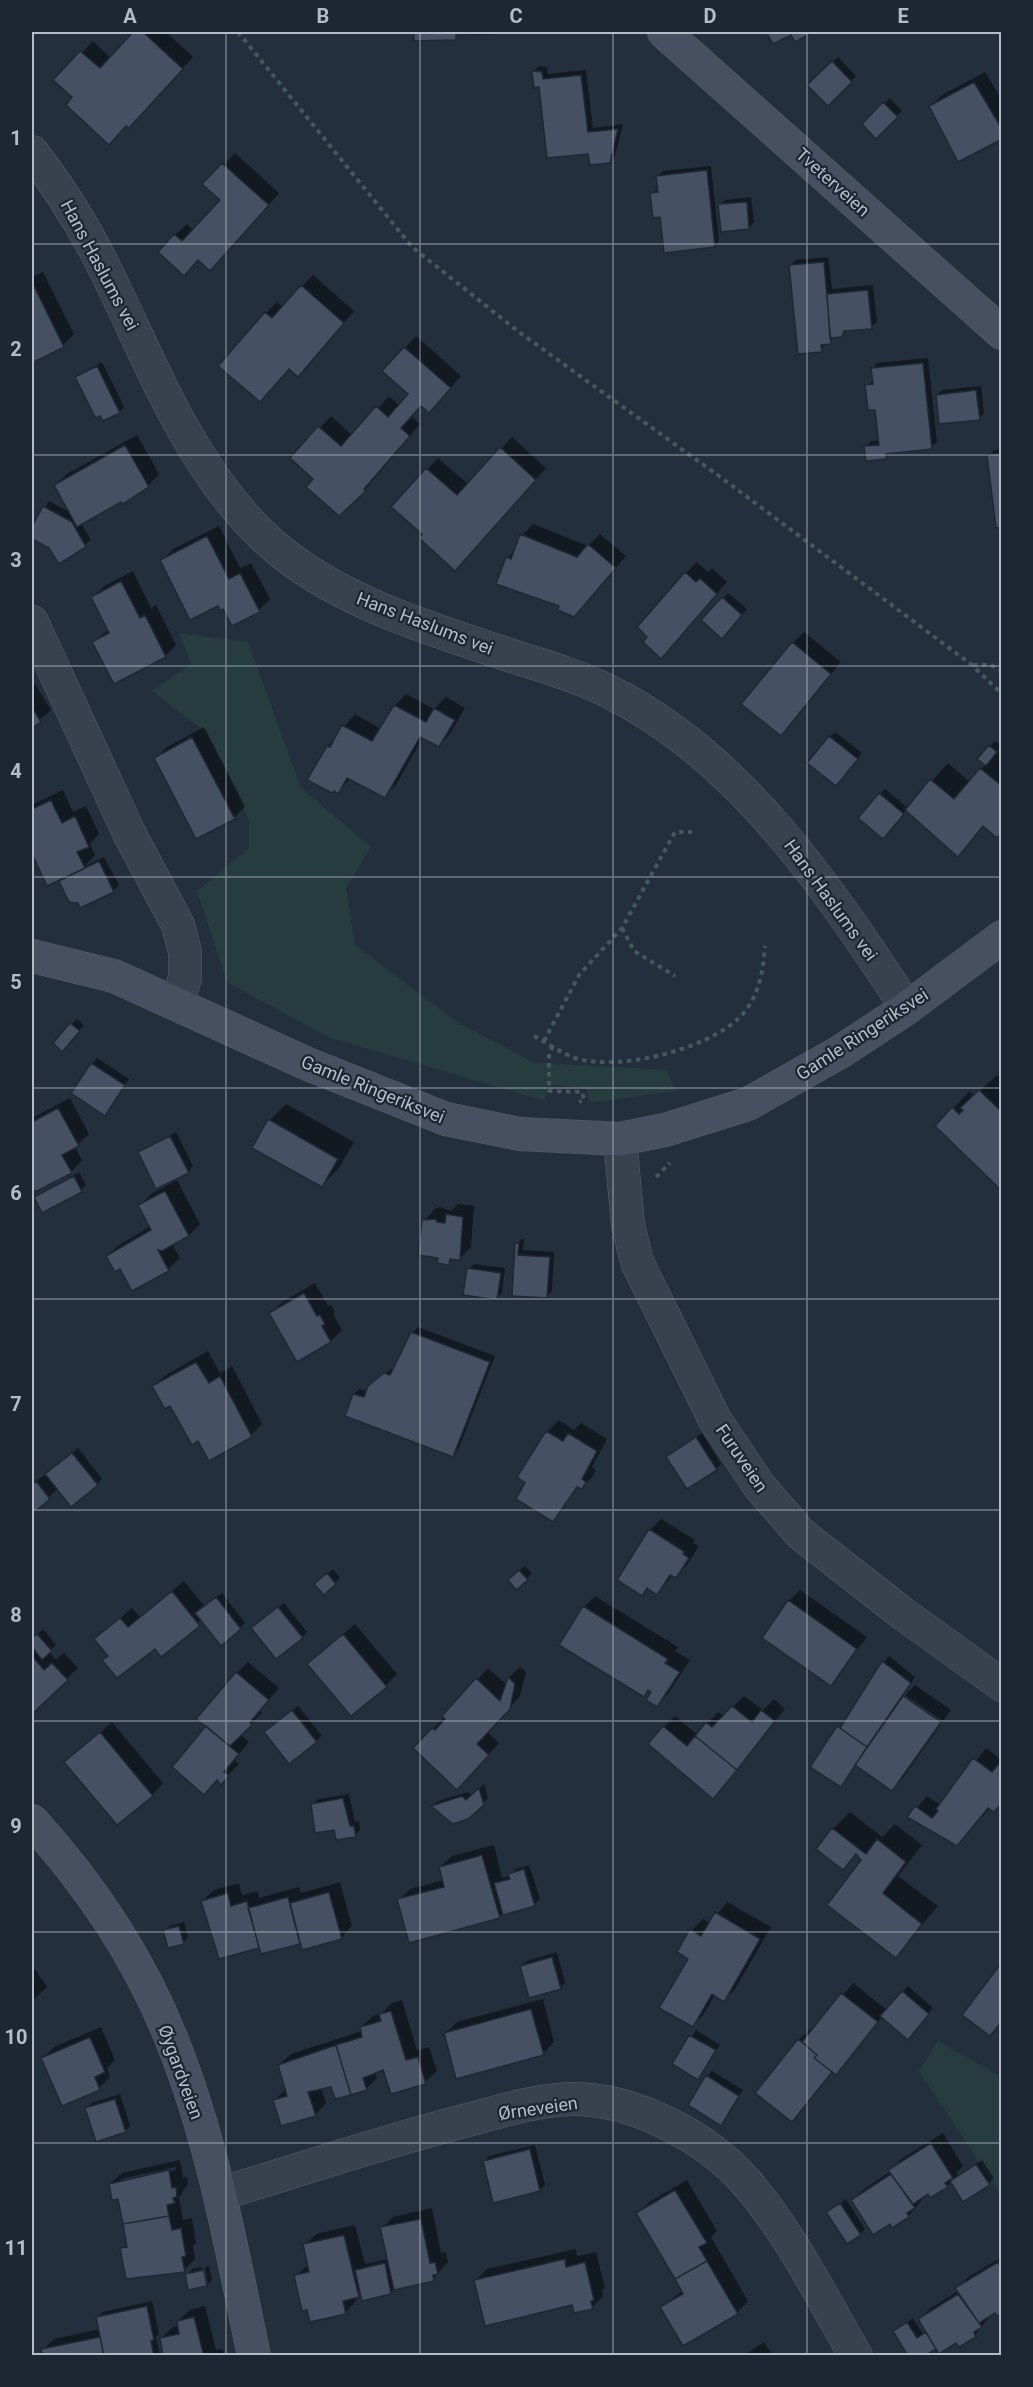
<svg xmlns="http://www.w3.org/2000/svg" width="1033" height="2387" viewBox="0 0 1033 2387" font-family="Roboto,sans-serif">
	<rect width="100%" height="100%" fill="#242f3e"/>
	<path fill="#263c3f" d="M179,633l69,9 53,146 70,59 -25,41 9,57 102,77 78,41 132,7 9,21 -87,12 -3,-15 -40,-4 -1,17 -217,-64 -101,-55 -30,-91 52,-43v-29l-42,-86 -55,-42 39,-27z
		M938,2041l63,36v118l-82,-124z"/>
	<path fill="#0007" fill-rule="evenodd" d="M135,32h31l27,25 -53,58 -66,-18 -18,-17 37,-39 18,17z
		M415,32h80l-34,1 -6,5 -39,2z
		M768,32h44l-16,8 -4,-7 -18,9z
		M838,57l18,19 -28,28 -18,-19z
		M539,66l8,1 1,7 38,-4 7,58 30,-4 -8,32 -5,5 -20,-9 -50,-66 -6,-15z
		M985,72l17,28v37l-71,-31 11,-11z
		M890,98l12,13 -26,26 -12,-13z
		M235,153l44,40 -58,65 -22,1 -24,-24 12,-11 6,6 29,-30 -17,-16z
		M711,166l8,75 -5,5 -53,-31 -9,-21 7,-6 -1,-12 5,-5z
		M751,197l3,25 -5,6 -29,-23 5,-5z
		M828,257l4,32 41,-4 4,37 -6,5 -24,2 -21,14 -5,7 -31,-84 6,-6z
		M43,272l31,62 -11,11 -31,17v-85z
		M313,275l41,36 -45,53 -43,-51 11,-11 6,5z
		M416,336l45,40 -21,24 -18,4 -11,12 9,8 -61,73 -44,-19 -23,-20 39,-42 22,20 36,-40 11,10 10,-12 -26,-23z
		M928,358l9,84 -6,5 -40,5 -6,5 -19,-11 5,-5 9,-1 -4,-32 -9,-22 7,-6 -2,-11 5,-6z
		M102,362l22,45 -5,5 -43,-35z
		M981,386l3,27 -5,5 -42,-23 5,-5z
		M137,435l22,39 -11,12 -67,37 10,17 -32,22 -9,-15 -18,-10v-8l17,-28 22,12 -16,-28 12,-11z
		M512,437l34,31 -80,89 -42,-23 -31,-28 45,-48 31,27z
		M1002,449v77l-13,-71 5,-5z
		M533,524l55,22 12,-12 26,22 -52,59 -67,-57 9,-8 6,-15z
		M219,526l21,42 11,-5 19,36 -11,11 -35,-3 -62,-46 11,-12z
		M697,562l11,10 4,-4 15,14 -55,63 14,-72z
		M133,571l18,37 5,-3 20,40 -11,11 -71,-14 15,-13 -16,-32 11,-11z
		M728,593l19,16 -20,23 -24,-12z
		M804,632l37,30 -60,72 12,-91z
		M35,684l16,26 -19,16v-39z
		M406,694l28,15 12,-12 19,11 -15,26 -12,12 -15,-9 -27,48 -12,11 -33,-18 -13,14 -10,-46 27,-32 26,15 14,-23z
		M204,727l41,79 -11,12 -78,-60 11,-11z
		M835,732l27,21 -21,26 -11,-42z
		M995,741l6,5 -4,6 5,3v76l-17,-6 -27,30 -51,-46 -19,23 -8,-38 5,-5 23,19 40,-45 22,19 16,-18 4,-18z
		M63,790l10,22 13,-6 13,28 -9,10 5,11 -10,11 19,-9 15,28 -6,6 -34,11 -9,-1 -10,-22 -26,-23 -2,1v-52z
		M77,1019l7,6 -17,20 4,-21z
		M97,1058l32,21 -24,35 -13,-50z
		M997,1075l5,5v109l-64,-65 32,-33 4,5z
		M70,1098l19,36 -14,13 7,13 -11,12 -35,18 -4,-8v-64z
		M286,1104l68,38 -15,26 -17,17 -52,-65z
		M176,1132l17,34 -5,6 -48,-20z
		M79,1172l7,13 -5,5 -45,7z
		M177,1180l23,44 -11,11 -17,9 8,14 -12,11 -36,20 -11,-22 -14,-11 12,-11 32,-19 -11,-21 11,-11z
		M458,1204l16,2 -3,41 -12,12 -5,-1 -5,5 -10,-6 -15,-36 11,-12 5,-2 11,4z
		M522,1239h2l-1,11 31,2 -2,39 -5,5 -34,-2 3,-50z
		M474,1264l31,4 -3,25 -5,5 -28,-29z
		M315,1283l13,23 3,-1 4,7 -2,2 9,16 -11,11 -33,18 -27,-46 11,-11z
		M418,1327l77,29 -37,94 -5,5 -106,-40 7,-21 6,-5 7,3 8,-11 16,-12 4,1 18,-37z
		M208,1351l12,22 12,-7 30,58 -11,11 -80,-31 -17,-18 12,-11z
		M559,1420l15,10 7,-7 26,16 -15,28 4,3 -3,6 -12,12 -2,-2 -27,34 -25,-38 -8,-5 28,-45z
		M702,1433l19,31 -5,5 -48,-12z
		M78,1448l24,31 -5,5 -38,4 -27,24v-31l1,2 16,-11z
		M661,1519l34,21 -2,3 6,3 -12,19 -11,11 -3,-1 -16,18 -8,-6 -7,7 8,-64z
		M525,1566l7,7 -15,15 -2,-13z
		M333,1569l7,9 -16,15 -3,-14z
		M184,1581l20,25 18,-13 23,30 -5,5 -38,-8 -47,27 -46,8 -13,-16 36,-31 8,9z
		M800,1590l67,47 -36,47 -42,-83z
		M595,1596l83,51 -3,4 15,9 -22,34 -12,11 -3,-14 -3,-2 -6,6 -60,-88z
		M284,1603l23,29 -5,5 -44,-14z
		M355,1624l42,50 -11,11 -77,-21z
		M43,1629l13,16 -7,7 7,8 8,-7 14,15 -46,44v-79l3,4z
		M889,1656l26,21 -13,19 39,28 -38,54 -11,11 -36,-24 -16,20 -2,-58 7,-4 20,-29 -3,-2z
		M248,1662l31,26 -20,23 3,2 -22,21 9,8 -15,18 5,4 -18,18 -13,-56 29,-53z
		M520,1667l6,5 -6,24 -33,36 12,11 -31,34 -35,-48 55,-61 19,17 2,-8z
		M915,1685l36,25 -8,11 -38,-26z
		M744,1696l19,14 11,-11 11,10 -72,88 -49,-70 11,-11 23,19 20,-23 6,4z
		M298,1706l24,30 -32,26 -18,-35z
		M112,1722l51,61 -11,12 -86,-33z
		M986,1748l16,12v43l-12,5 -33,37 -48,-28 18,-21 14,9z
		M484,1784l4,14 -20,19 -35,-11 5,-5 30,-9 4,4z
		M349,1794l6,28 4,-1 1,9 -5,5 -19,-7 -24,-23 6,-6z
		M850,1812l32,25 13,-13 27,21 -24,31 40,30 -42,50 -38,-102 -15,14 -10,-39z
		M494,1845l8,33 9,-2 4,-7 14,-4 11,34 -6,5 -31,9 -4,4 -100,-17 11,-11 34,-9 -4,-13 12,-11z
		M340,1882l12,44 -11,12 -40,4 -39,11 -2,-7 -40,11 -18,-56 12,-11 25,-7 3,12 16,-4 1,7 40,-11 2,6z
		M727,1902l44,25 -36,62 -11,11 -9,-6 -11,20 -12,11 -2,-67 2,-28 11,-11 7,4z
		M184,1922l4,15 -5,6 -18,-12 5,-5z
		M557,1952l8,30 -5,6 -39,-22 6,-5z
		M35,1969l12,18 -15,14v-30z
		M853,1983l34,27 21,-24 25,22 -20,24 -30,-16 -36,46 -11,11 -3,-2 -41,49 7,-80 11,-11 3,2z
		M543,1999l11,43 -11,12 -98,-20 12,-12z
		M402,2000l15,50 12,-3 8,24 -12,11 -41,-14 -9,3 2,7 -11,11 -34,-4 -11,2 5,16 -11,12 -40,-15 11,-11 -7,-24 12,-11 71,-23 -1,-4 12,-11 9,-3 10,-10z
		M101,2027l14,33 -8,8 3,9 -11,11 -56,-30 11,-11z
		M696,2030l24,15 -22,33 -24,-14z
		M712,2071l31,19 -23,34 -13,-48z
		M120,2094l10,32 -5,5 -38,-22 5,-6z
		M943,2133l20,33 -7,7 2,2 24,-15 12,18 -5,5 -37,-2 -5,5 -19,6 -19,24 -16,10 -41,-26 12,-11 27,-18 10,-12z
		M535,2145l10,40 -6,5 -55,-28 5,-6z
		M180,2160l3,18 4,-1 1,7 -9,13 4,23 9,-2 4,25 -3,3 2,13 -11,11 -62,-21 6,-6 -9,-46 -9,-13 12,-11zM176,2167v3l-55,12v-3z
		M687,2180l30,51 -6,6 37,64 -11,12 -75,-6 21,-17 -45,-77 11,-11z
		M846,2199l19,30 -5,5 -32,-22z
		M432,2208l9,45 5,-1 2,10 -15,17 -37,9 -5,5 -29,-1 -7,4 1,5 -11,12 -49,-37 13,-12 -4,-19 11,-11 39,-9 10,39 23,-5 -6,-31 11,-11z
		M576,2249l1,7 19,-4 9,36 -3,2 1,6 -11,12 -116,-28 11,-11z
		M1002,2257v54l-11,4 -16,20 -16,10 -2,-4 -21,5 -41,-15 18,-13 10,16 4,-3 -8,-12 12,-11 27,-17 -1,-2 11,-12z
		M209,2266l3,14 -5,5 -20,-10 5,-6 10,-2 3,16h3l-3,-16z
		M152,2301l7,33 -3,3 4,19h-116l-1,-6 11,-11 46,-10 -3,-12 6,-5z
		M205,2306l11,44 7,-1 1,7h-59l-4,-18 12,-11 6,-1 -1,-5 12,-11z
		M764,2342l9,14h-30z"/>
	<path fill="#455162" stroke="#1f2835" stroke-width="1.5" d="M133,32h10l40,37 -54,59 -3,-2 -17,19 -43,-40 6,-8 -19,-17 27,-29 20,17z
		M414,32h81v2l-39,1v5l-42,1z
		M766,32h48l-19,10 -4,-7 -18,9z
		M832,61l20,21 -24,24 -21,-21z
		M532,71l10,1 1,7 38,-4 7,57 30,-3 -8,34 -20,2 -2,-11 -41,4 -8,-71 -5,1z
		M974,82l28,47v10l-44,23 -29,-56z
		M883,102l15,15 -22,22 -14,-15z
		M222,163l47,42 -59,66 -12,-11 -14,16 -26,-24 16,-18 8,7 38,-41 -18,-16z
		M707,170l8,77 -51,6 -4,-36 -7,1 -3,-25 8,-1 -2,-16z
		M747,202l2,27 -28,3 -3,-28z
		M824,262l7,82 -10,1 1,7 -24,2 -9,-89z
		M32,282l32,65 -32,16z
		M301,285l43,38 -46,54 -9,-8 -29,33 -42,-36 47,-54 7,6z
		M868,290l4,39 -28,2 -2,6 -12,1 -3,-44z
		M404,347l47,41 -22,25 -8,-7 -20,22 9,8 -46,53 2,2 -27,25 -33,-29 7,-8 -23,-21 28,-32 23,20 35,-40 12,11 20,-23 -26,-23z
		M923,363l9,86 -46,5v5l-20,2 -2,-15 15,-1 -4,-35h-7l-3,-25 8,-1 -2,-16z
		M97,366l23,47 -17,8 -3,-5 -4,2 -2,-3 -19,-38z
		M976,390l4,30 -41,4 -3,-29z
		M125,445l24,42 -26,17 -2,-2 -44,25 -23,-42z
		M500,447l36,33 -81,91 -36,-33 3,-4 -31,-27 35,-39 31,27z
		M1002,453v74l-6,1 -9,-73z
		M43,506l29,16 14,25 -27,17 -10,-16 -17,-9v-13z
		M520,534l57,23 11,-13 28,24 -42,49 -16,-7 1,-4 -63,-22 10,-27 5,2z
		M207,536l22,43 11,-6 20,39 -28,14 -9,-17 -3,2 -2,-5 -28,14 -30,-60z
		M685,572l11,10 4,-4 17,16 -56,65 -18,-17 4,-5 -10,-10z
		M121,581l19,37 5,-3 21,42 -52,27 -22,-42 17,-9 -18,-36z
		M722,597l20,18 -20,24 -21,-19z
		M792,642l39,32 -50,62 -40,-32z
		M394,705l32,17 8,-14 21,12 -16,27 -19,-10 -35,61 -38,-20 -9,16 -4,-3 -2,2 -25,-13 20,-34 3,1 12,-22 30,16z
		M32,707l9,15 -9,6z
		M829,736l29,23 -22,27 -29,-23z
		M192,737l43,82 -39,20 -42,-81z
		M989,745l8,7 -11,14 -9,-7z
		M980,768l22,18v47l-5,5 -14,-12 -25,31 -53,-47 25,-31 24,20z
		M879,793l25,21 -21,25 -25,-21z
		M51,800l11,23 13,-7 14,31 -12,5 8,16 -38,18 -13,-28 -2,1v-50z
		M99,861l15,31 -34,16 -2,-5 -9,-1 -10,-21z
		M70,1023l10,8 -18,21 -9,-9z
		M91,1063l34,22 -20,31 -34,-23z
		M979,1090l23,22v79l-67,-65 17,-19 7,7 4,-4 -3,-2z
		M58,1108l21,38 -17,9 10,18 -37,19 -3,-6v-64z
		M268,1119l70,40 -16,28 -70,-39z
		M170,1136l19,37 -33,16 -18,-37z
		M74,1176l8,16 -40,21 -8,-16z
		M165,1191l24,45 -27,15 -4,-1 11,21 -37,20 -12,-22 -5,3 -9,-16 45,-26 -13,-25z
		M446,1214l17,3 -3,43 -10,-1 -1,6 -12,-2 1,-5 -20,-3 4,-35 14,-1 1,3 8,1z
		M515,1243h4l-1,12 32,2 -3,41 -35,-2z
		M467,1268l34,5 -4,27 -34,-5z
		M304,1293l13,23 3,-1 5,9 -3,2 9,16 -34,20 -28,-49z
		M411,1332l79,30 -37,95 -108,-41 8,-22 11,3 4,-11 16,-13 6,2z
		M196,1362l13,21 11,-7 32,61 -43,24 -11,-20 -6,4 -22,-39 -5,3 -13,-23z
		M546,1431l17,10 5,-8 29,18 -15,28 4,3 -4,7 -5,-2 -24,35 -37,-23 9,-16 -8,-6z
		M696,1437l21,33 -30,19 -21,-32z
		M72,1453l26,32 -27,22 -26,-33z
		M36,1481l14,18 -18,15v-29z
		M649,1529l36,23 -2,2 6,4 -13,20 -6,-3 -13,20 -10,-7 -5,8 -25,-16z
		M519,1570l9,10 -12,10 -8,-10z
		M327,1573l9,11 -12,11 -10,-11z
		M172,1591l28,35 -39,31 -6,-8 -38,29 -15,-18 6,-4 -14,-17 26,-21 8,9z
		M216,1597l25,32 -20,17 -26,-33z
		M788,1600l69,49 -26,37 -69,-48z
		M583,1606l85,53 -3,4 15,9 -23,35 -11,-7 5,-8 -3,-2 -4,7 -85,-52z
		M278,1607l25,31 -27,21 -25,-31z
		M37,1634l15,17 -10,9 -10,-13v-9z
		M343,1634l44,53 -36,29 -44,-52z
		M33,1657l11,13 8,-7 16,17 -36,34z
		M882,1661l29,22 -44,64 -27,-19z
		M236,1672l33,28 -19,22 2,3 -22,21 -34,-27z
		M508,1677l7,7 -5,25 -33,35 12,11 -32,35 -44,-42 19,-20 3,2 10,-11 -3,-3 34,-38 24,23z
		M903,1696l38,26 -49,69 -37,-26z
		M732,1706l20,16 9,-12 14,11 -38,49 -42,-34 11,-14 6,5z
		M292,1710l25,32 -28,22 -25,-32z
		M206,1726l33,28 -15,18 5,4 -8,9 -4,-5 -13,15 -32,-28z
		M663,1726l24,20 8,-10 42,34 -24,29 -65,-55z
		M837,1726l30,21 -26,40 -31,-20z
		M100,1732l53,64 -36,29 -53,-63z
		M973,1758l19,14 10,-12v43l-8,9 -6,-4 -31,38 -50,-29 8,-11 17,12 6,-7 -2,-2z
		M479,1788l5,17 -16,14 -15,5 -22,-18 31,-10 4,4z
		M343,1798l7,28h4l2,11 -20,3 -2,-10 -19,3 -4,-29z
		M832,1828l34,26 11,-15 29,23 -23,31 39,31 -26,34 -69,-53 34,-45 -5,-6 -13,16 -27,-21z
		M482,1855l18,63 -91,25 -12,-44 47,-12 -5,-20z
		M524,1869l11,37 -32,9 -9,-32 16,-4 -2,-5z
		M329,1892l13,47 -40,11 -12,-47z
		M228,1893l3,13 16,-5 12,47 -40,11 -18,-58z
		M288,1897l12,47 -39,10 -13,-46z
		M715,1912l45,27 -36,63 -12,-8 -19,33 -34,-19 29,-49 -11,-7 13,-23 11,7z
		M179,1926l5,18 -16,4 -5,-18z
		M552,1957l9,32 -32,9 -9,-32z
		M1002,1962v59l-12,15 -28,-21z
		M902,1991l27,23 -21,26 -28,-24z
		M841,1993l37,29 -42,53 -22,-17 3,-3 -15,-13z
		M531,2009l13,46 -88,24 -12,-46z
		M391,2011l15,49 12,-3 8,27 -35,10 -8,-24 -20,8 4,12 -16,5 -15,-50 26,-8 -2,-10 21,-6 -2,-7z
		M689,2035l27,15 -18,30 -26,-16z
		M90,2037l15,35 -10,5 5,13 -38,16 -21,-48z
		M798,2039l19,16 -3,3 18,14 -40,50 -37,-29z
		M336,2045l15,50 -16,4 -4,-12 -23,5 8,24 -35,10 -8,-26 14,-4 -9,-31z
		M706,2075l33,21 -18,30 -33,-21z
		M115,2099l11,33 -30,10 -11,-34z
		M931,2143l22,35 -8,5 3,4 -18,11 -2,-4 -15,10 -25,-34z
		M530,2149l10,42 -47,12 -10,-42z
		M976,2164l14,21 -27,17 -13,-21z
		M169,2170l3,18 4,-1 1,10 -4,1 2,5 -8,2 2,11 -46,8 -5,-25 -6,1 -3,-16z
		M891,2174l24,34 -8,5 2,4 -17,11 -2,-4 -17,11 -22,-35z
		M675,2190l32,53 -8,4 8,14 -32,18 -39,-66z
		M840,2203l21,32 -14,9 -21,-32z
		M169,2216l3,14 9,-2 5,28 -4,1 3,15 -59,7 -6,-31 7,-1 -4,-23z
		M421,2219l9,44 5,-1 3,12 -5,1 1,6 -40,9 -14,-63z
		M344,2235l15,62 -16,4 3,13 -36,8 -3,-12 -5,1 -8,-36 15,-3 -6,-28z
		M565,2259l1,8 19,-5 9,38 -3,1 2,8 -19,4 -2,-8 -87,21 -11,-46z
		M707,2261l31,53 -55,32 -23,-39 23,-13 -8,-15z
		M998,2262l4,6v46l-5,2 -2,-3 -16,10 -24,-35z
		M385,2263l6,31 -29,7 -7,-31z
		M204,2270l3,16 -19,4 -3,-16z
		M958,2294l24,33 -8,5 2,5 -17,10 -3,-4 -17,11 -21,-35z
		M147,2306l7,34 -3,1 3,15h-50l-8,-39z
		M194,2317l10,39h-41l-3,-18 19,-4 -2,-13z
		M907,2322l10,16 9,-6 10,17 -11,7h-17l-15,-25z
		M100,2337l4,19h-61l-2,-7z"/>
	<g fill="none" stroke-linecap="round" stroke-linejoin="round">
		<g stroke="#565f6c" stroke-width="34">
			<path id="street" d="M32,152c27,35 51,73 71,113 49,98 90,215 177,286 65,53 154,79 232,105 32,10 66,20 96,35 131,64 221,198 299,317
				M32,622l97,211 49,92 7,27v26l-8,24
				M620,1139l8,86 9,37 78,158 45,67 41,47 101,79 100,72
				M220,2194c82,-25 165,-53 248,-74 33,-9 69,-20 103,-21 62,-1 136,38 176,84 44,51 75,115 109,173"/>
		</g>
		<g stroke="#565f6c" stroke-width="34">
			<path id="secondary" d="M664,32l338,301
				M32,956l82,20 196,89 136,54 74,15 100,5 45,-9 83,-26 92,-52 67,-44 95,-71
				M32,1821c59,65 109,140 141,222 40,100 59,208 81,313"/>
		</g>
		<path stroke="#44595c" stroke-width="4" stroke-dasharray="4.5 4.5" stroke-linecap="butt" d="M238,32l174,215 107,85 200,144 253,189 30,29
			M973,665h18l11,6
			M622,928l12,23 41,25
			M534,1036c13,7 27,17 41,22 44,14 132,-9 164,-40 20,-20 24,-46 26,-72
			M544,1041l35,-66 43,-47 53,-96h17
			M553,1046l-4,7v38l33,1 2,8 -5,2
			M656,1177l14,-14"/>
		<use href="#street" stroke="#38414e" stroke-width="33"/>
		<use href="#secondary" stroke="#465061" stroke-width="33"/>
	</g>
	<path fill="none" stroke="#b4bcc9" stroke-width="1.5" stroke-opacity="0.55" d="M226,32v2324M420,32v2324M613,32v2324M807,32v2324M32,244h970M32,455h970M32,666h970M32,877h970M32,1088h970M32,1299h970M32,1510h970M32,1721h970M32,1932h970M32,2143h970"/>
	<g text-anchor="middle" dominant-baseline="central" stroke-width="4.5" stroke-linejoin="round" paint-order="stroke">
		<g font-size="18" fill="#b4bcc9" stroke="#1d2633">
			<text transform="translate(833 182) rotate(42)">Tveterveien</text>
			<text transform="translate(100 265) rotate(62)">Hans Haslums vei</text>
			<text transform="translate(425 623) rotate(21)">Hans Haslums vei</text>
			<text transform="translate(831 900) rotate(54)">Hans Haslums vei</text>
			<text transform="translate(862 1034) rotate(-33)">Gamle Ringeriksvei</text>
			<text transform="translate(373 1089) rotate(22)">Gamle Ringeriksvei</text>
			<text transform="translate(742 1458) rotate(56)">Furuveien</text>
			<text transform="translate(181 2072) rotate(70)">Øygardveien</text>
			<text transform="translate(538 2108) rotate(-8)">Ørneveien</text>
		</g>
	</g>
	<rect width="1033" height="2387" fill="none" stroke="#1d2633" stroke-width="66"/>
	<rect x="33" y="33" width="967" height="2321" fill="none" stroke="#b4bcc9" stroke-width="2"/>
	<g font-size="20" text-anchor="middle" font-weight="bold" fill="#b4bcc9">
		<text x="130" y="23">A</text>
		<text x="323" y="23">B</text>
		<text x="516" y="23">C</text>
		<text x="710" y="23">D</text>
		<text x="903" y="23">E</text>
		<text x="16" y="145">1</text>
		<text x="16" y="356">2</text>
		<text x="16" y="567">3</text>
		<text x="16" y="778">4</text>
		<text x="16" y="989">5</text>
		<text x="16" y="1200">6</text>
		<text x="16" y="1411">7</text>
		<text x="16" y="1622">8</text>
		<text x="16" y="1833">9</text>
		<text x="16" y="2044">10</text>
		<text x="16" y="2255">11</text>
	</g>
</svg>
